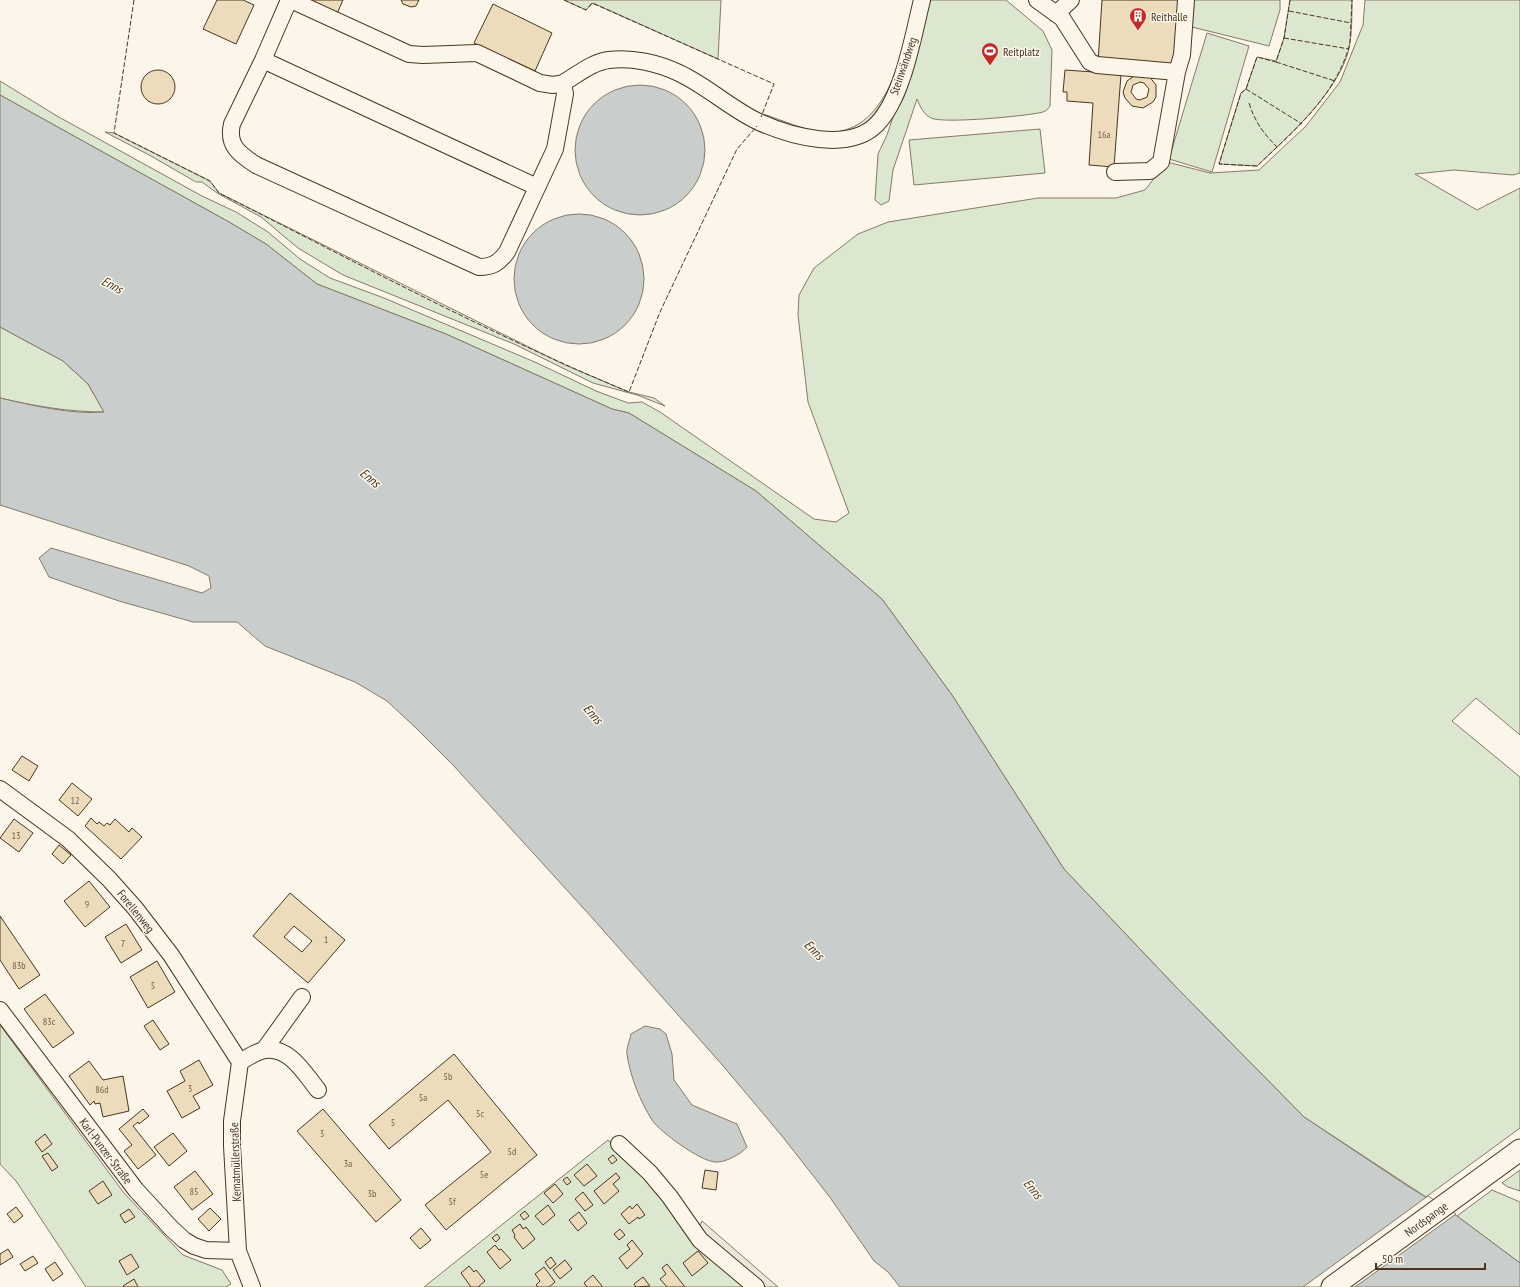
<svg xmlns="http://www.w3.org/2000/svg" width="1520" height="1287" viewBox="0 0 1520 1287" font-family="'PT Sans Narrow',sans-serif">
	<rect width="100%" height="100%" fill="#fbf6e9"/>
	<path fill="#dce7d0" stroke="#887966" d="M564,0h157l-3,59 -125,-56 -7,7z
		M917,0c-13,43 -26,139 -87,134 -24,-2 -46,-11 -68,-19l1,-1c19,6 40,16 59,18 68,6 80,-84 95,-132z
		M930,0h76l37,31 9,19 -2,56c-2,3 -4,5 -7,6 -15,4 -100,12 -112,6 -8,-4 -11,-12 -14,-19l-24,71 -4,31 -8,4 -6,-5 3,-46 9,-19 6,-18 11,-20 8,-24z
		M1194,0h86v10l-11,36 -77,-19z
		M1290,0h62c0,16 0,34 -3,49 -11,44 -60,86 -92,117l-38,-2 22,-71 5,-4 11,-32 19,4 8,-23z
		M1365,0h155v173l-7,2 -59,-5 -39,4 62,36 43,-22v547l-44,-37 -24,23 68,56v351l-94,69 -122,-80 -128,-130 -112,-118 -112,-174 -70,-96 -126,-108 -127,-78 -17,-4 -166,-75 -129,-50 -51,-40 -37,-22 -229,-127v-14l57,35 145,80 34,16 32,20 32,27 30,19 54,20 153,65 59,28 32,12 14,-1 18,10 154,107 22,3 13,-9 -41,-111 -10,-87 1,-20 15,-27 44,-34 30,-12 150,-24h78l29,-8 22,-28 43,11 49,-3 47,-44 34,-44 23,-57z
		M1207,33l42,13 -37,126 -43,-13z
		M1040,129l5,44 -131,12 -5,-45z
		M105,132l9,1 96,48 9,12 346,172 64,27 25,6 11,8 -28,-11 -44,-12 -79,-39 -171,-69 -45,-27 -37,-31 -44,-24 -15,-11h-6l-45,-26z
		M0,327l63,34 25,23 16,28c-35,0 -70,-6 -104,-14z
		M0,1025l124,168 59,62 39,15 9,14 -5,3h-140l-70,-106 -16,-17z
		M608,1140l18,20 3,-1 52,58 2,14 63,56h-322z
		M1520,1170v21l-12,-4 -6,-4z
		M1492,1190l28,12v61l-63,-47z"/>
	<path fill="#ede7d9" stroke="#887966" d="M702,1221l76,66h-12l-68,-58z"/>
	<path fill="#c9cecd" stroke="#887966" d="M575 150a65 65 0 1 1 130 0a65 65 0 1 1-130 0Z
		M0,95l229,127 37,22 51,40 129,50 166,75 17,4 127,78 126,108 70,96 112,174 112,118 128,130 105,70 48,29 63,47v24h-620l-12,-15 -14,-11 -45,-65 -47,-60 -58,-69 -129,-146 -142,-156 -36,-36 -30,-28 -32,-19 -90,-36 -28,-24h-44l-74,-21 -70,-24 -10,-19 12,-10 151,45 9,-5 -2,-12 -20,-10 -189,-61v-107c30,7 73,17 104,14l-16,-28 -25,-23 -63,-34z
		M514 279a65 65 0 1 1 130 0a65 65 0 1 1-130 0Z
		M645,1026l15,3 6,5 6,20 2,26 18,25 45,19 10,23c-6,7 -22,16 -32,15 -15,-1 -55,-30 -63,-42 -12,-19 -22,-44 -25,-66 -1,-6 3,-14 4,-20z"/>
	<path fill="#fbf6e9" stroke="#887966" d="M1428,1196l28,18 -101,73h-52z"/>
	<path fill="#ecdcbc" stroke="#4a3520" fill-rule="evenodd" d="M217,0h26l11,5 -18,39 -33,-15z
		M303,0h40l-7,16z
		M401,0h18l-3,6 -5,1 -8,-3z
		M1102,0h76l-4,66 -76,-4z
		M493,4l59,29 -17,38 -61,-28z
		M1065,70l56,4 -7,93 -25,-2 4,-62 -26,-2v-9h-4z
		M141 87a17 17 0 1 1 34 0a17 17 0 1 1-34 0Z
		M1137,74l12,2 7,9v12l-3,5 -10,6 -11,-2 -7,-8 -2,-6 4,-11zM1140,82l4,1 5,6 -2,8 -7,3 -4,-1 -5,-7 2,-7z
		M22,756l16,10 -9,15 -17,-11z
		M72,783l20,16 -14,17 -19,-16z
		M91,818l6,6 2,-2 5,4 3,-3 3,2 5,-6 14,13 3,-4 10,9 -21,22 -36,-33z
		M14,819l19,14 -14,19 -19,-14z
		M59,845l12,10 -8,9 -11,-10z
		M89,881l21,26 -25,20 -21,-26z
		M290,893l55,47 -37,43 -55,-47zM294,926l18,15 -10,11 -18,-15z
		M0,916l40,59 -21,14 -19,-29z
		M126,924l16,26 -21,13 -16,-26z
		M157,961l18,31 -27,16 -18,-31z
		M45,994l29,39 -21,15 -29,-39z
		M153,1020l16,24 -9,6 -16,-24z
		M454,1054l83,101 -91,75 -21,-25 66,-53 -43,-52 -59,49 -20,-24z
		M199,1060l14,25 -20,11 7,12 -18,10 -15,-27 18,-10 -5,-10z
		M89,1061l14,19 20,-4 6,35 -26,6 -3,-14 -5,1 -1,-3 -4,4 -21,-29z
		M143,1109l6,7 -10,8 -1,-2 -5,4 23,29 -18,14 -14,-18 8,-6 -13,-16z
		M323,1109l78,91 -25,22 -79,-91z
		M173,1133l14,18 -18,15 -15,-19z
		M45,1134l7,10 -10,8 -7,-10z
		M48,1153l10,14 -6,4 -10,-15z
		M613,1155l4,5 -5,4 -4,-5z
		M587,1164l10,12 -13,10 -10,-11z
		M705,1170l13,2 -2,18 -14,-2z
		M195,1171l18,23 -21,16 -18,-23z
		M616,1173l4,5 -7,6 6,7 -15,13 -10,-13z
		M567,1177l4,5 -4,3 -4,-5z
		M103,1181l9,14 -14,9 -9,-13z
		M555,1184l8,10 -10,9 -9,-10z
		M583,1192l10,13 -8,6 -10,-12z
		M637,1204l8,11 -6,4 -1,-2 -9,7 -8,-10 9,-8 2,3z
		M548,1205l7,10 -12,10 -8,-9z
		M16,1207l7,9 -9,7 -7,-9z
		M210,1208l11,11 -12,12 -11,-12z
		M129,1209l6,8 -10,6 -5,-8z
		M525,1211l4,5 -5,4 -4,-5z
		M579,1212l8,11 -9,8 -9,-11z
		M520,1224l3,5 3,-2 9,12 -12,10 -9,-12 1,-2 -3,-5z
		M421,1228l10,12 -11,9 -10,-11z
		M620,1229l5,6 -6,5 -5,-6z
		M497,1234l3,4 -4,4 -4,-4z
		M632,1240l11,14 -16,15 -8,-11 11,-9 -3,-4z
		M495,1245l4,5 2,-1 10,11 -11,9 -13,-17z
		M8,1249l5,8 -13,8v-11z
		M698,1251l10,12 -16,13 -9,-13z
		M131,1254l8,13 -12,8 -8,-14z
		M33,1256l5,7 -13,8 -5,-7z
		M551,1257l5,7 -6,5 -5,-7z
		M565,1260l7,9 -12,10 -7,-9z
		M55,1262l8,12 -10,7 -8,-12z
		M667,1264l18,23h-18l-7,-8 6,-5 -4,-6z
		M469,1266l5,6 2,-2 9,11 -7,6h-7l-10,-14z
		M544,1267l11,15 -6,5h-11l-2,-2 4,-4 -5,-7z
		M593,1275l9,11 -1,1h-14l-3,-4z
		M643,1277l7,9 -14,1 -2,-3z
		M134,1279l4,8h-14l-1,-1z"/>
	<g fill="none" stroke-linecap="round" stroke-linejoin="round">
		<g stroke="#4a3520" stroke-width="18">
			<path id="minor" d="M289,0l-26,60 -31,64c-5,21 7,30 24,41l223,102c13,0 20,-4 28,-15l48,-103 10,-55 -2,-11c14,-8 29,-21 46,-23 23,-3 49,3 70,13 28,13 52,36 80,49 31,14 90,31 118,2 26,-27 36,-88 45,-124
				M291,0l118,54 14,1 54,-2 63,30 13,2 10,-2
				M1037,0l25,18 28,44 7,3 80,7
				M1056,14l15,-14
				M263,60l274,127
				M1115,172l35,-1 11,-9 16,-90 5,-17 4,-55
				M0,789l68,50 41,40 26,29 36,47 69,107
				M0,1010l136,180 35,38 13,12 10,6 12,4 32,1
				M264,1050l38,-53
				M240,1062l-8,59v25l6,105 14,36
				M240,1062c7,-4 17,-11 25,-12 24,-4 40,24 53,40
				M619,1144l31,29 20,24 30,43 56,47"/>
		</g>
		<g stroke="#4a3520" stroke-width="23">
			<path id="major" d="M1332,1287l188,-137"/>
		</g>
		<use href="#minor" stroke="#fbf6e9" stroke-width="16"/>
		<use href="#major" stroke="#fbf6e9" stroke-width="21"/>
		<path stroke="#4a3520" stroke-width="1" stroke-dasharray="5 2" stroke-linecap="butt" d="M134,0l-20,133 96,48 9,12c135,68 270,141 410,199l31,-80 77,-163 20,-23
			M564,0l22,10 6,-7 182,81 -13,33
			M1290,0l-6,38 -8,24 -19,-5 -11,32 -5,4 -22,71 38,2c36,-34 76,-68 91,-116 3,-8 2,-19 3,-27
			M1289,11l62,12 1,-23
			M1284,38l65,11
			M1276,62l59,19
			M1246,89l56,35
			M1249,103c6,19 14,30 28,44"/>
	</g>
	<defs>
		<g id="building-pin" transform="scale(0.9)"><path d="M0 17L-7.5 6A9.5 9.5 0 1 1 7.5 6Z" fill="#c62828" stroke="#fbf6e9"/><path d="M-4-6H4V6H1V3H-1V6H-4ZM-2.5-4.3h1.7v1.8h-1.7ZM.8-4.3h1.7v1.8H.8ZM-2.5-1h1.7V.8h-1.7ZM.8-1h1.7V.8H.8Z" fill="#fff"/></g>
		<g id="stadium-pin" transform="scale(0.9)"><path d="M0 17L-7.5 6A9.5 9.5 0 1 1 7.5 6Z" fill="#c62828" stroke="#fbf6e9"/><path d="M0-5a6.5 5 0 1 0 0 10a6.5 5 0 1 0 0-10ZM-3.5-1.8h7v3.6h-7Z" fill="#fff"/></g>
	</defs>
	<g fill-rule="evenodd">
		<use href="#building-pin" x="1138" y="16"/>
		<use href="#stadium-pin" x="990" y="51"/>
	</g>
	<g text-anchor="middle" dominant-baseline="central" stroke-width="3" stroke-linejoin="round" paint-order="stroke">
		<g font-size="10" fill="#725f47">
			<text x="1104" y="134">16a</text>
			<text x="75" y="800">12</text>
			<text x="16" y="835">13</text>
			<text x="87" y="904">9</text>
			<text x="326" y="939">1</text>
			<text x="123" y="943">7</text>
			<text x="19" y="965">83b</text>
			<text x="153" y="985">5</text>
			<text x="49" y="1021">83c</text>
			<text x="448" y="1076">5b</text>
			<text x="190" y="1088">3</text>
			<text x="102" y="1089">86d</text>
			<text x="423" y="1097">5a</text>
			<text x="480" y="1113">5c</text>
			<text x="393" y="1122">5</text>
			<text x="322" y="1133">3</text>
			<text x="512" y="1151">5d</text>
			<text x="348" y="1163">3a</text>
			<text x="484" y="1174">5e</text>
			<text x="194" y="1191">85</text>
			<text x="372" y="1193">3b</text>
			<text x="452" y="1201">5f</text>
		</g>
		<g font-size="12" fill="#4a3520" stroke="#fbf6e9" text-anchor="start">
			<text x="1151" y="16">Reithalle</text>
			<text x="1003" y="51">Reitplatz</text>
		</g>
		<g font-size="12" fill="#4a3520" stroke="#fbf6e9">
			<text transform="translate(903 66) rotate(-71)">Steinwändweg</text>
			<text transform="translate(136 911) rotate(51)">Forellenweg</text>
			<text transform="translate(106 1151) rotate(53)">Karl-Punzer-Straße</text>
			<text transform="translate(235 1162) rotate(-92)">Kematmüllerstraße</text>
			<text transform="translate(1426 1219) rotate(-36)">Nordspange</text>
		</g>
		<g font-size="13" font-style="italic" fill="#4a3520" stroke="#fbf6e9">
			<text transform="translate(112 285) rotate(28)">Enns</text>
			<text transform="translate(370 478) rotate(40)">Enns</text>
			<text transform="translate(593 714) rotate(48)">Enns</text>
			<text transform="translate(814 950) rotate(45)">Enns</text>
			<text transform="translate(1033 1189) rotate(51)">Enns</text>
		</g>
	</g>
	<path d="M1376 1263v6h109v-6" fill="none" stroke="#4a3520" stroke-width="2"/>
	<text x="1382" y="1263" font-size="12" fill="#4a3520" stroke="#fbf6e9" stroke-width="3" paint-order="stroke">50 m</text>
</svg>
